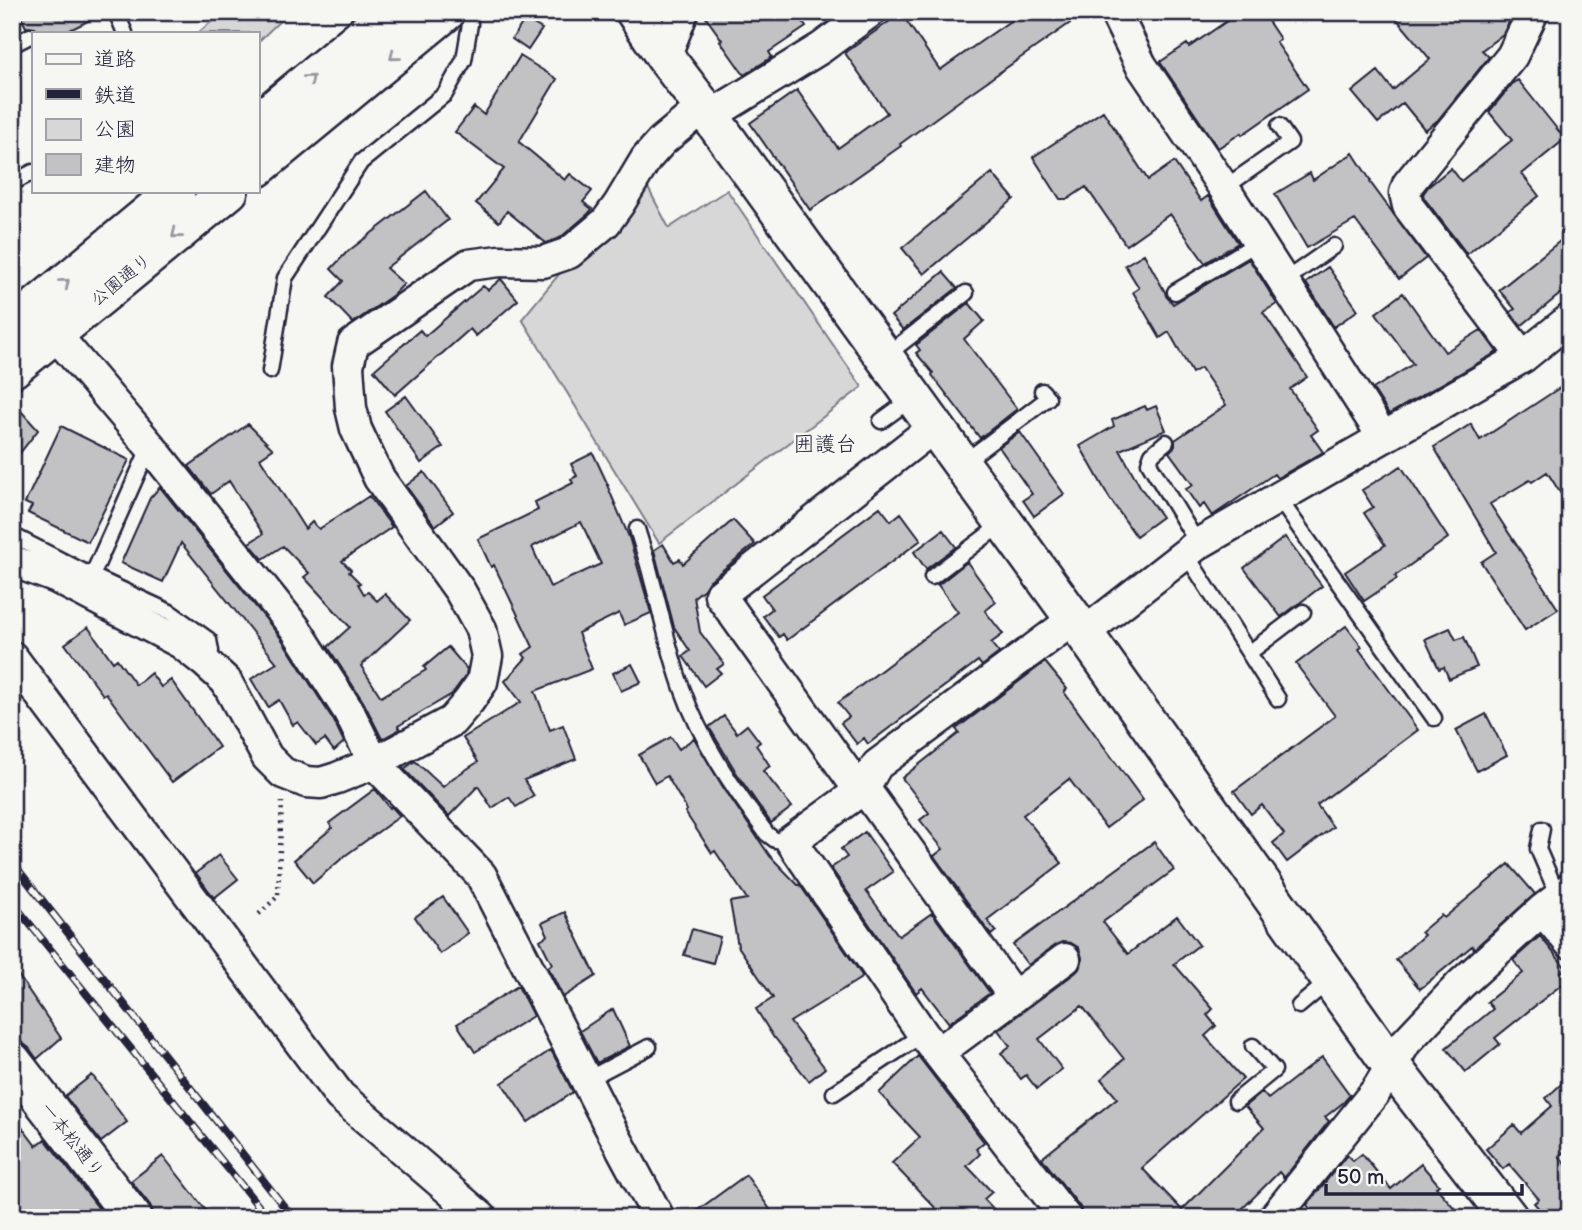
<svg xmlns="http://www.w3.org/2000/svg" width="1582" height="1230" viewBox="0 0 1582 1230" font-family="'Balsamiq Sans','Klee One',sans-serif">
	<rect width="100%" height="100%" fill="#f6f6f2"/>
	<filter id="ink" filterUnits="userSpaceOnUse"><feTurbulence type="fractalNoise" baseFrequency=".0143" numOctaves="2"/><feDisplacementMap in="SourceGraphic" scale="14" xChannelSelector="R" yChannelSelector="G"/><feConvolveMatrix kernelMatrix="1 2 1 2 8 2 1 2 1" color-interpolation-filters="sRGB"/></filter>
	<g filter="url(#ink)">
		<path fill="#d7d7d7" stroke="#7c7c89" stroke-width="2" d="M223,12h66l-32,31v-10h-59z
			M646,184l23,44 58,-38 135,197 -203,156 -137,-224 38,-46 18,-7z"/>
		<path fill="#c2c2c4" stroke="#22223b" stroke-width="2" fill-rule="evenodd" d="M18,12h88l-42,21h-25l-4,-5 -9,-1z
			M702,12h93l11,15 -37,25 3,5 -28,18 -24,-34 2,-1z
			M1023,12h63l-120,84 -66,48 1,2 -91,64 -60,-87 47,-33 41,58 49,-35 -42,-60 56,-40 39,57z
			M1240,12h22l18,27 -4,3 32,47 -66,46 -1,-2 -23,15 -58,-86 27,-18 2,3z
			M1391,12h110l8,10 -6,12 -21,16 7,7 -51,63 -13,10 -22,-27 -25,20 -26,-31 26,-21 15,19 37,-31z
			M525,19l17,10 -14,21 -16,-11z
			M520,56l37,23 -38,63 46,38 5,-6 22,17 -9,11 9,7 -4,5 -28,24 -14,5 -39,-32 -8,11 -23,-19 28,-34 -49,-37 19,-25 10,8z
			M1518,80l47,59 -43,35 17,22 -72,58 -43,-56 -1,-4 5,-7 23,-19 10,13 51,-41 -23,-28 24,-29z
			M1103,111l45,69 26,-18 27,39 7,-5 30,47 -33,20 -35,-49 -44,31 -40,-58 -18,12h-8l-27,-42z
			M1353,153l18,28 -1,1 56,76 -27,21 -44,-59 -48,28 -32,-54 35,-21 3,7z
			M992,173l22,26 -90,75 -22,-26z
			M426,191l22,29 -62,48 18,16 -11,11 -40,28 -25,-26 15,-16 -12,-12 15,-16z
			M1570,233v53l-49,40 -11,-14 5,-3 -16,-19z
			M1144,254l21,38 1,4 7,8 76,-45 28,45 -14,8 44,65 -17,12 28,41 -7,5 12,17 -46,26 -3,-4 -62,42 -8,-12 -5,4 -13,-19 7,-4 -24,-33 6,-6v-6l51,-35 -25,-37 -9,5 -23,-41 -9,6 -27,-46 6,-4 -14,-23z
			M1328,267l30,43 -24,17 -28,-44z
			M943,272l14,16 -54,42 -12,-14z
			M501,279l17,21 -42,36 -6,-7 -75,66 -21,-25 46,-40 5,6 58,-50 5,4z
			M1403,293l42,59 36,-22 16,22 -108,62 -16,-25 40,-25 -37,-51z
			M969,303l15,18 -20,18 53,70 -37,29 -48,-63 1,-2 -17,-20 4,-3 -4,-5z
			M1570,381v127l-23,-36 -15,10 -2,-2 -40,24 68,105 -33,21 -44,-68 15,-10 -62,-105 37,-23 9,16z
			M406,396l37,51 -22,16 -36,-52z
			M12,401l26,29 -26,33z
			M1145,406l2,4 9,-4 10,24 -46,20 21,38 21,29 -26,19 -26,-37 -30,-53 34,-20 -2,-6z
			M248,424l25,25 -13,9 45,71 7,-7 7,7 50,-33 23,31 -50,34 9,9 -2,2 11,11 -2,1 6,10 4,-2 9,9 8,-7 25,26 -49,46 20,31 45,-27 -2,-3 24,-20 19,22 -1,6 -14,19 -54,32 2,3 -18,10 -18,-36 -36,-56 22,-20 -46,-50 5,-4 -26,-27 -20,13 -14,-16 14,-9 -34,-53 -18,13 -22,-28z
			M61,426l68,34 -41,82 -60,-29 4,-7 -7,-3z
			M1020,432l44,62 -30,22 -11,-16 9,-6 -33,-47z
			M593,453l15,32h-1l22,52 22,76 -27,12 -5,-12 -41,20 14,36 -57,22 15,39 13,-5 13,34 -52,21 10,16 -18,11 -7,-10 -17,11 -14,-22 -29,30 -45,-47 11,-8 28,26 10,-9 25,-16 -15,-24 58,-36 -16,-21 21,-23 -3,-4 10,-7 -39,-82 -3,2 -13,-28 60,-29 -3,-8 38,-19 -2,-4 6,-3 -6,-12zM581,522l20,42 -51,23 -18,-40z
			M1401,466l47,72 -53,38 2,3 -33,22 -19,-29 40,-27 -21,-32 9,-6 -11,-17z
			M424,472l29,40 -18,14 -29,-40z
			M160,487l121,151 53,83 10,21 -10,9 -9,-12 -9,6 -18,-23 -5,3 -14,-25 -11,7 -17,-28 26,-16 -96,-120 -18,39 -42,-19 29,-65z
			M880,507l11,14 10,-8 20,27 -134,100 -4,-6 -4,3 -16,-21 9,-7 -10,-14z
			M733,520l22,24 -46,37 -5,8 -10,8 6,35 24,32 -7,5 4,4 -17,13 -21,-30 7,-5 -16,-24 -20,-77 9,-6 11,18 6,-3 3,5z
			M943,530l13,17 -30,22 -12,-17z
			M1285,537l37,49 -41,31 -37,-49z
			M967,562l29,40 -11,9 18,23 -12,9 8,10 -17,13 -4,-5 -110,83 -4,-6 -7,6 -16,-21 8,-6 -11,-14 120,-91 -20,-27z
			M1346,626l16,21 -3,2 59,81 -101,75 16,22 -46,35 -14,-19 11,-9 -22,-29 -11,9 -17,-23 101,-75 -39,-52z
			M88,627l25,35 4,-3 19,26 15,-12 10,14 10,-7 48,67 -47,35 -66,-89 -3,2 -38,-51z
			M1450,628l6,12 8,-3 13,30 -28,12 -5,-12 -5,2 -14,-30z
			M1045,662l22,27 -3,3 79,108 -37,28 -37,-49 -46,36 39,48 -75,57 9,11 -5,4 -57,-79 9,-7 -23,-29 9,-7 -27,-35 57,-45 -3,-4z
			M632,664l9,18 -20,9 -8,-18z
			M1486,714l21,41 -30,16 -21,-41z
			M724,716l13,17 10,-8 13,17 -4,3 14,21 -7,5 29,36 -21,16 -32,-46 -30,-50z
			M671,737l8,12 15,-11 29,49 47,69 28,29h2l63,92 -73,45 35,46 -16,13 -34,-43h-1l-18,-29 17,-11 -35,-52 -8,-44 17,-3 -32,-48 -3,2 -27,-41 2,-2 -20,-34 -12,7 -16,-28z
			M375,789l15,19 1,-2 9,10 -54,39 -33,28 -19,-23 38,-32 -3,-5z
			M865,832l28,40 -27,19 33,45 33,-23 58,80 -41,30 -27,-35 -6,5 -85,-125 16,-11 -6,-8z
			M1154,842l20,28 -71,52 25,32 49,-38 22,29 -25,19 39,45 -6,6 9,11 -11,10 38,43 -101,89 40,42 82,-82 -19,-22 17,-14 6,7 54,-42 28,38 -6,7 -19,15 4,4 -45,57 -5,-6 -46,46h-150l-3,-11 -38,-49 75,-60 -16,-19 23,-20 -42,-53 -43,33 23,30 -25,20 -11,-14 -5,4 -20,-26 9,-7 -12,-16 77,-57 6,-6 1,-9 -3,-10 -8,-5 -9,-1 -7,3 -27,20 -15,-20z
			M219,855l19,24 -24,19 -18,-25z
			M1509,864l26,30 -61,55 -2,-3 -52,43 -24,-29 28,-25 -3,-3 20,-17 3,3z
			M443,897l25,36 -28,21 -25,-37z
			M565,912l31,64 -33,21 -15,-30 4,-3 -12,-24 8,-5 -6,-12z
			M692,929l28,8 -7,26 -29,-8z
			M1540,936l26,32 -6,5 6,8 -71,57 5,6 -34,28 -20,-24 47,-39 -6,-7 36,-29 -10,-13z
			M12,966l49,72 -24,21 -8,-11 -8,-6 -9,-2z
			M518,986l15,30 -58,36 -18,-28z
			M613,1009l17,37 -33,17 -17,-32z
			M551,1050l22,42 -45,30 -26,-39z
			M918,1056l66,86 -8,7 4,5 -13,12 25,26 -8,7 18,19h-57l-53,-55 28,-26 -41,-44z
			M92,1075l35,47 -26,20 -36,-46z
			M1570,1076v70l-11,10 11,13v49h-23l-13,-15 5,-4 -30,-35 -6,5 -17,-20 28,-24 7,8 31,-27 -6,-8z
			M12,1114l24,32 9,-7 61,79h-94z
			M1362,1154l29,35 30,-25 18,21 -3,2 27,31h-146l-10,-13 40,-50 6,6z
			M163,1156l49,62h-55l-4,-6 -3,-7 -19,-24z
			M746,1175l30,43h-89z"/>
		<g fill="none" stroke-linecap="round" stroke-linejoin="round">
			<g stroke="#22223b" stroke-width="19">
				<path id="service" d="M116,12l9,21
					M12,45l18,-9
					M12,183l21,-11
					M1224,188l66,-46 -11,-16
					M1284,281l50,-35
					M1175,292l84,-50
					M884,357l82,-64
					M270,371l15,-93 76,-116 84,-68 19,-34 6,-36v-12
					M881,421l33,-24
					M1166,442l-14,12 -3,9 49,81
					M963,463l85,-65 -6,-7
					M1279,499l155,219
					M637,529c5,17 11,33 15,51 10,36 17,72 30,108 19,54 52,101 85,146l8,6 16,1
					M12,535l80,41 78,36 39,28 2,11 -6,11
					M1186,554l92,145
					M92,576l58,-130
					M932,577l71,-54
					M1249,653l54,-41
					M1542,829l-4,20 15,35 7,11
					M1299,1006l31,-26
					M586,1080l63,-33
					M834,1093l89,-59
					M1236,1101l38,-31 -21,-24"/>
			</g>
			<g stroke="#22223b" stroke-width="35">
				<path id="minor" d="M1115,12l26,53 83,123 159,249
					M665,57l18,-45
					M710,116l111,-68 49,-36
					M55,334l95,112 145,182 54,84 25,51 107,112 128,250 50,93
					M1523,357l-115,-151 -3,-13 3,-9 104,-128 21,-44
					M12,561l45,17 124,65 24,19 21,19 41,76 16,16 23,9 15,1 16,-5 37,-15 78,-42 17,-20 13,-19 5,-26 -6,-27 -21,-38 -81,-113 -23,-49 -5,-21 -3,-42 5,-22 115,-79 31,-4 44,1 26,-9 37,-31 13,-18 27,-45 16,-18 41,-34
					M1084,633l114,-89 325,-187 47,-38
					M12,657l328,439 142,122
					M864,788l13,-23 197,-146
					M860,791l-140,-196 214,-168
					M1542,910l28,33
					M1014,997l-150,-209 -73,53 132,193 143,184
					M938,1053l127,-94
					M1274,1218l102,-127 30,-49 55,-58 81,-74 28,-22"/>
			</g>
			<g stroke="#22223b" stroke-width="42">
				<path id="tertiary" d="M635,12l30,45 45,59 374,517 307,432 118,153
					M257,123l134,-111
					M257,168l189,-156
					M12,327l164,-136
					M12,369l217,-178
					M12,1061l121,157"/>
			</g>
			<path stroke="#22223b" stroke-width="4.5" stroke-dasharray="2 5" stroke-linecap="butt" d="M259,914l19,-18 4,-94"/>
			<use href="#service" stroke="#f6f6f2" stroke-width="14"/>
			<use href="#minor" stroke="#f6f6f2" stroke-width="30"/>
			<use href="#tertiary" stroke="#f6f6f2" stroke-width="37"/>
			<g stroke="#22223b" stroke-width="8">
				<path id="rail" d="M12,862l281,356
					M12,902l256,316"/>
			</g>
			<use href="#rail" stroke="#f6f6f2" stroke-width="5" stroke-dasharray="16" stroke-linecap="butt"/>
		</g>
		<defs><path id="oneway-chevron" d="M-2-3.5L2.5 0L-2 3.5" fill="none" stroke-width="1.6" stroke-linecap="round" stroke-linejoin="round" transform="scale(1.75)"/></defs>
		<g stroke="#9797a0">
			<use href="#oneway-chevron" transform="translate(394 56) rotate(141)"/>
			<use href="#oneway-chevron" transform="translate(310 79) rotate(-40)"/>
			<use href="#oneway-chevron" transform="translate(176 234) rotate(141)"/>
			<use href="#oneway-chevron" transform="translate(65 283) rotate(-40)"/>
		</g>
	</g>
	<g text-anchor="middle" dominant-baseline="central" stroke-width="5" stroke-linejoin="round" paint-order="stroke">
		<g font-size="18" fill="#22223b" stroke="#f6f6f2">
			<text transform="translate(121 280) rotate(-39)">公園通り</text>
			<text transform="translate(72 1140) rotate(52)">一本松通り</text>
		</g>
		<g font-size="21" fill="#22223b" stroke="#f6f6f2">
			<text x="825" y="444">囲護台</text>
		</g>
	</g>
	<rect width="1582" height="1230" fill="none" stroke="#f6f6f2" stroke-width="42"/>
	<rect x="21" y="21" width="1540" height="1188" fill="none" stroke="#22223b" stroke-width="2.5" filter="url(#ink)"/>
	<rect x="32" y="32" width="228" height="161" fill="#f6f6f2" stroke="#a1a1a9" stroke-width="2"/>
	<rect x="46" y="54" width="35" height="10" fill="#f6f6f2" stroke="#a1a1a9" stroke-width="2"/>
	<text x="94" y="66" font-size="21" fill="#22223b">道路</text>
	<rect x="46" y="89" width="35" height="10" fill="#22223b" stroke="#a1a1a9" stroke-width="2"/>
	<text x="94" y="102" font-size="21" fill="#22223b">鉄道</text>
	<rect x="46" y="119" width="35" height="21" fill="#d7d7d7" stroke="#a1a1a9" stroke-width="2"/>
	<text x="94" y="136" font-size="21" fill="#22223b">公園</text>
	<rect x="46" y="154" width="35" height="21" fill="#c2c2c4" stroke="#a1a1a9" stroke-width="2"/>
	<text x="94" y="172" font-size="21" fill="#22223b">建物</text>
	<path d="M1326 1184v10h196v-10" fill="none" stroke="#22223b" stroke-width="3.5"/>
	<text x="1337" y="1184" font-size="21" fill="#22223b" stroke="#f6f6f2" stroke-width="5" paint-order="stroke">50 m</text>
</svg>
